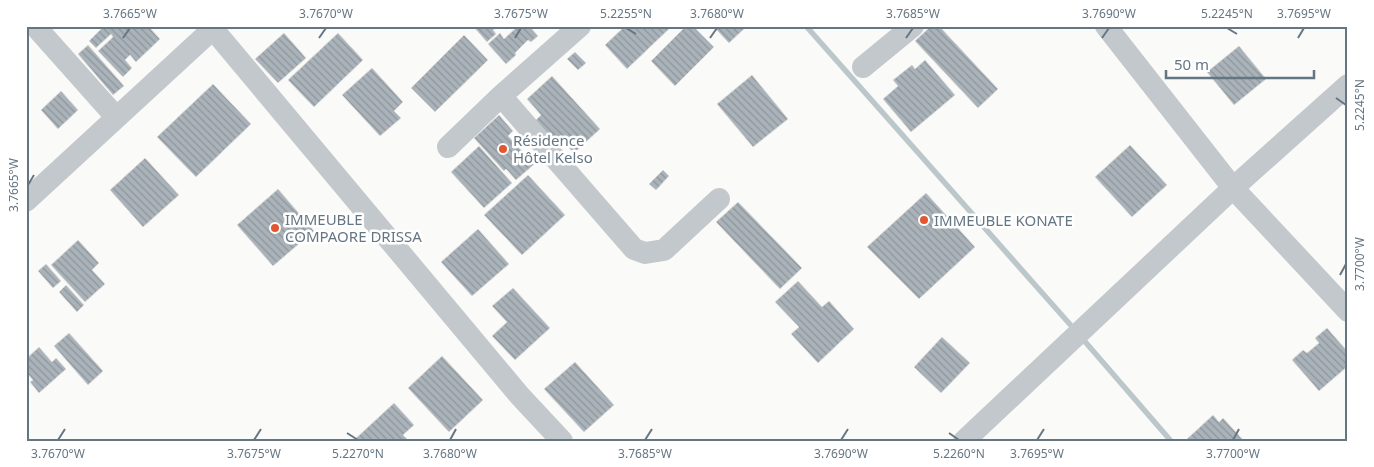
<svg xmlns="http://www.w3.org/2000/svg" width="1374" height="467" viewBox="0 0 1374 467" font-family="'Noto Sans',sans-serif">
	<defs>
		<pattern id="building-back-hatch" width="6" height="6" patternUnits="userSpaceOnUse" patternTransform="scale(1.25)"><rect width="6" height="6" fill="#aab3b9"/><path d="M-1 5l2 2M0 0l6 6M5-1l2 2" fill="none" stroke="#8e969c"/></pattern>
	</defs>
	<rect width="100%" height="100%" fill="#fafaf8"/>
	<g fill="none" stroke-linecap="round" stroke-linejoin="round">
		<path stroke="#bbc7cb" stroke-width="5.5" d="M806,26l269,304
			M1081,337l90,104"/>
	</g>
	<path fill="url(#building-back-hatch)" stroke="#dcdcda" d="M104,26h44l12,13 -24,23 -6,-7 -5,5 7,8 -9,9 -25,-26 15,-14 -2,-3 -15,14 -7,-7z
		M473,26h25l-5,4 3,4 -9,8z
		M518,26h11l9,10 -7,6 -3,-2 -13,13 1,2 -10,9 -18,-20 12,-11 4,6z
		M625,26h47l-45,43 -22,-24z
		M686,26h7l21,21 -39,39 -24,-25z
		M713,26h34l-18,17z
		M931,26h8l59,63 -20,19 -63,-67z
		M284,33l22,25 -28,25 -23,-24z
		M338,33l25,27 -49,47 -26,-27z
		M464,35l24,25 -53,52 -24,-24z
		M88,45l36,41 -11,9 -35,-41z
		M1239,46l27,33 -32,26 -27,-33z
		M575,52l11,11 -8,7 -11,-11z
		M925,60l30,35 -44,37 -28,-33 15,-13 -5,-6 19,-15 3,4z
		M372,68l31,34 -9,9 7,7 -21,18 -38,-41z
		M752,75l36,44 -35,28 -36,-43z
		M552,76l48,53 -26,24 -15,-16 -6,6 -19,-21 7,-7 -14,-16z
		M213,84l38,40 -55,53 -39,-40z
		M61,91l17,19 -20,19 -17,-19z
		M499,115l14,16 -5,5 17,18 5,-4 9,10 -23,20 -10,-11 -2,2 -30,-33z
		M1130,145l37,40 -35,32 -37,-40z
		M479,146l33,37 -28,25 -33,-36z
		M145,158l34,37 -36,32 -33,-37z
		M663,170l6,6 -13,14 -7,-6z
		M528,175l37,40 -43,40 -38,-40z
		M278,189l36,42 -41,35 -36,-41z
		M926,193l49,54 -56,52 -52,-52z
		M738,202l64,66 -22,21 -64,-67z
		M478,229l31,35 -37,32 -31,-34z
		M78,240l21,23 -7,7 13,14 -20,18 -34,-37z
		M46,264l15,17 -8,7 -15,-17z
		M798,281l24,26 7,-6 25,28 -36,34 -27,-29 8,-7 -24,-25z
		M66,285l18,20 -7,7 -18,-20z
		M513,288l37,40 -35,32 -23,-24 15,-14 -15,-16z
		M1327,328l21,24v14l-29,25 -27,-31 11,-10 4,3 12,-10 -4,-5z
		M69,333l34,38 -15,14 -34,-39z
		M942,337l28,26 -29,30 -27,-26z
		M39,347l13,15 4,-4 10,11 -27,24 -9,-11 3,-2 -7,-8v-13z
		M442,356l41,44 -34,32 -41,-44z
		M575,362l39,43 -30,27 -40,-43z
		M394,403l20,22 -11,10 4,4 -2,2h-52z
		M1213,415l6,7 4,-4 21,23h-55l-2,-2z"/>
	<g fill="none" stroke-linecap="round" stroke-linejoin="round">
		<path stroke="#c3c8cc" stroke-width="22" d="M35,26l81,91
			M1106,26l127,162 115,123
			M213,29l307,367 42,45
			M863,67l50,-41
			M501,96l133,153 11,4 19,-3 55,-51
			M448,147l53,-51 79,-70
			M26,201l190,-175
			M964,441l269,-253 115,-103"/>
	</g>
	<path fill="none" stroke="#657683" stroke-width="2" d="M626,28l10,6M1227,28l10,6M123,38l7,-10M319,38l7,-10M515,38l6,-10M710,38l7,-10M906,38l7,-10M1102,38l7,-10M1298,38l6,-10M1336,98l10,7M28,185l6,-10M1340,275l6,-11M347,433l11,7M949,433l10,7M58,440l7,-11M254,440l7,-11M450,440l6,-11M645,440l7,-11M841,440l7,-11M1037,440l7,-11M1233,440l6,-11"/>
	<g fill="#e4572e" stroke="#fff" stroke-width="2">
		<circle cx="503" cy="149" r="5"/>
		<circle cx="924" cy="220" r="5"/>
		<circle cx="275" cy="228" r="5"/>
	</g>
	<g text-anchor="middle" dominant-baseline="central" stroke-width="5" stroke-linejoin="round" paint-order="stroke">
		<g font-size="15" fill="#657683" stroke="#fff" text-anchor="start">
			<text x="513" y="140">Résidence<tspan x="513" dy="17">Hôtel Kelso</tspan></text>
			<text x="285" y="219">IMMEUBLE<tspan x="285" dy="17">COMPAORE DRISSA</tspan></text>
			<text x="934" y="220">IMMEUBLE KONATE</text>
		</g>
	</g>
	<rect width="1374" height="467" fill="none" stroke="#ffffff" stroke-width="55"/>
	<path d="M1166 70v8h148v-8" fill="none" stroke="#657683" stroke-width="2.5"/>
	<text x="1174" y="70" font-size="15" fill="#657683" stroke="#ffffff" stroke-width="4" paint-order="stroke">50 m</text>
	<rect x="28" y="28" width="1318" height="412" fill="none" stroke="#657683" stroke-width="2"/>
	<g font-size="12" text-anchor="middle" fill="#657683">
		<text x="130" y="18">3.7665°W</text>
		<text x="326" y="18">3.7670°W</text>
		<text x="521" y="18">3.7675°W</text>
		<text x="626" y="18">5.2255°N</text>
		<text x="717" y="18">3.7680°W</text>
		<text x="913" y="18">3.7685°W</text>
		<text x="1109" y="18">3.7690°W</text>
		<text x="1227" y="18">5.2245°N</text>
		<text x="1304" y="18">3.7695°W</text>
		<text transform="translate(1360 105) rotate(-90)" y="4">5.2245°N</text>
		<text transform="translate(14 185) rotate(-90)" y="4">3.7665°W</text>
		<text transform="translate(1360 264) rotate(-90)" y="4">3.7700°W</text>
		<text x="58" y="458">3.7670°W</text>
		<text x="254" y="458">3.7675°W</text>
		<text x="358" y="458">5.2270°N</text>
		<text x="450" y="458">3.7680°W</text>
		<text x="645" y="458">3.7685°W</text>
		<text x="841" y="458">3.7690°W</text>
		<text x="959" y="458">5.2260°N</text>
		<text x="1037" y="458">3.7695°W</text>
		<text x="1233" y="458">3.7700°W</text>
	</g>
</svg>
